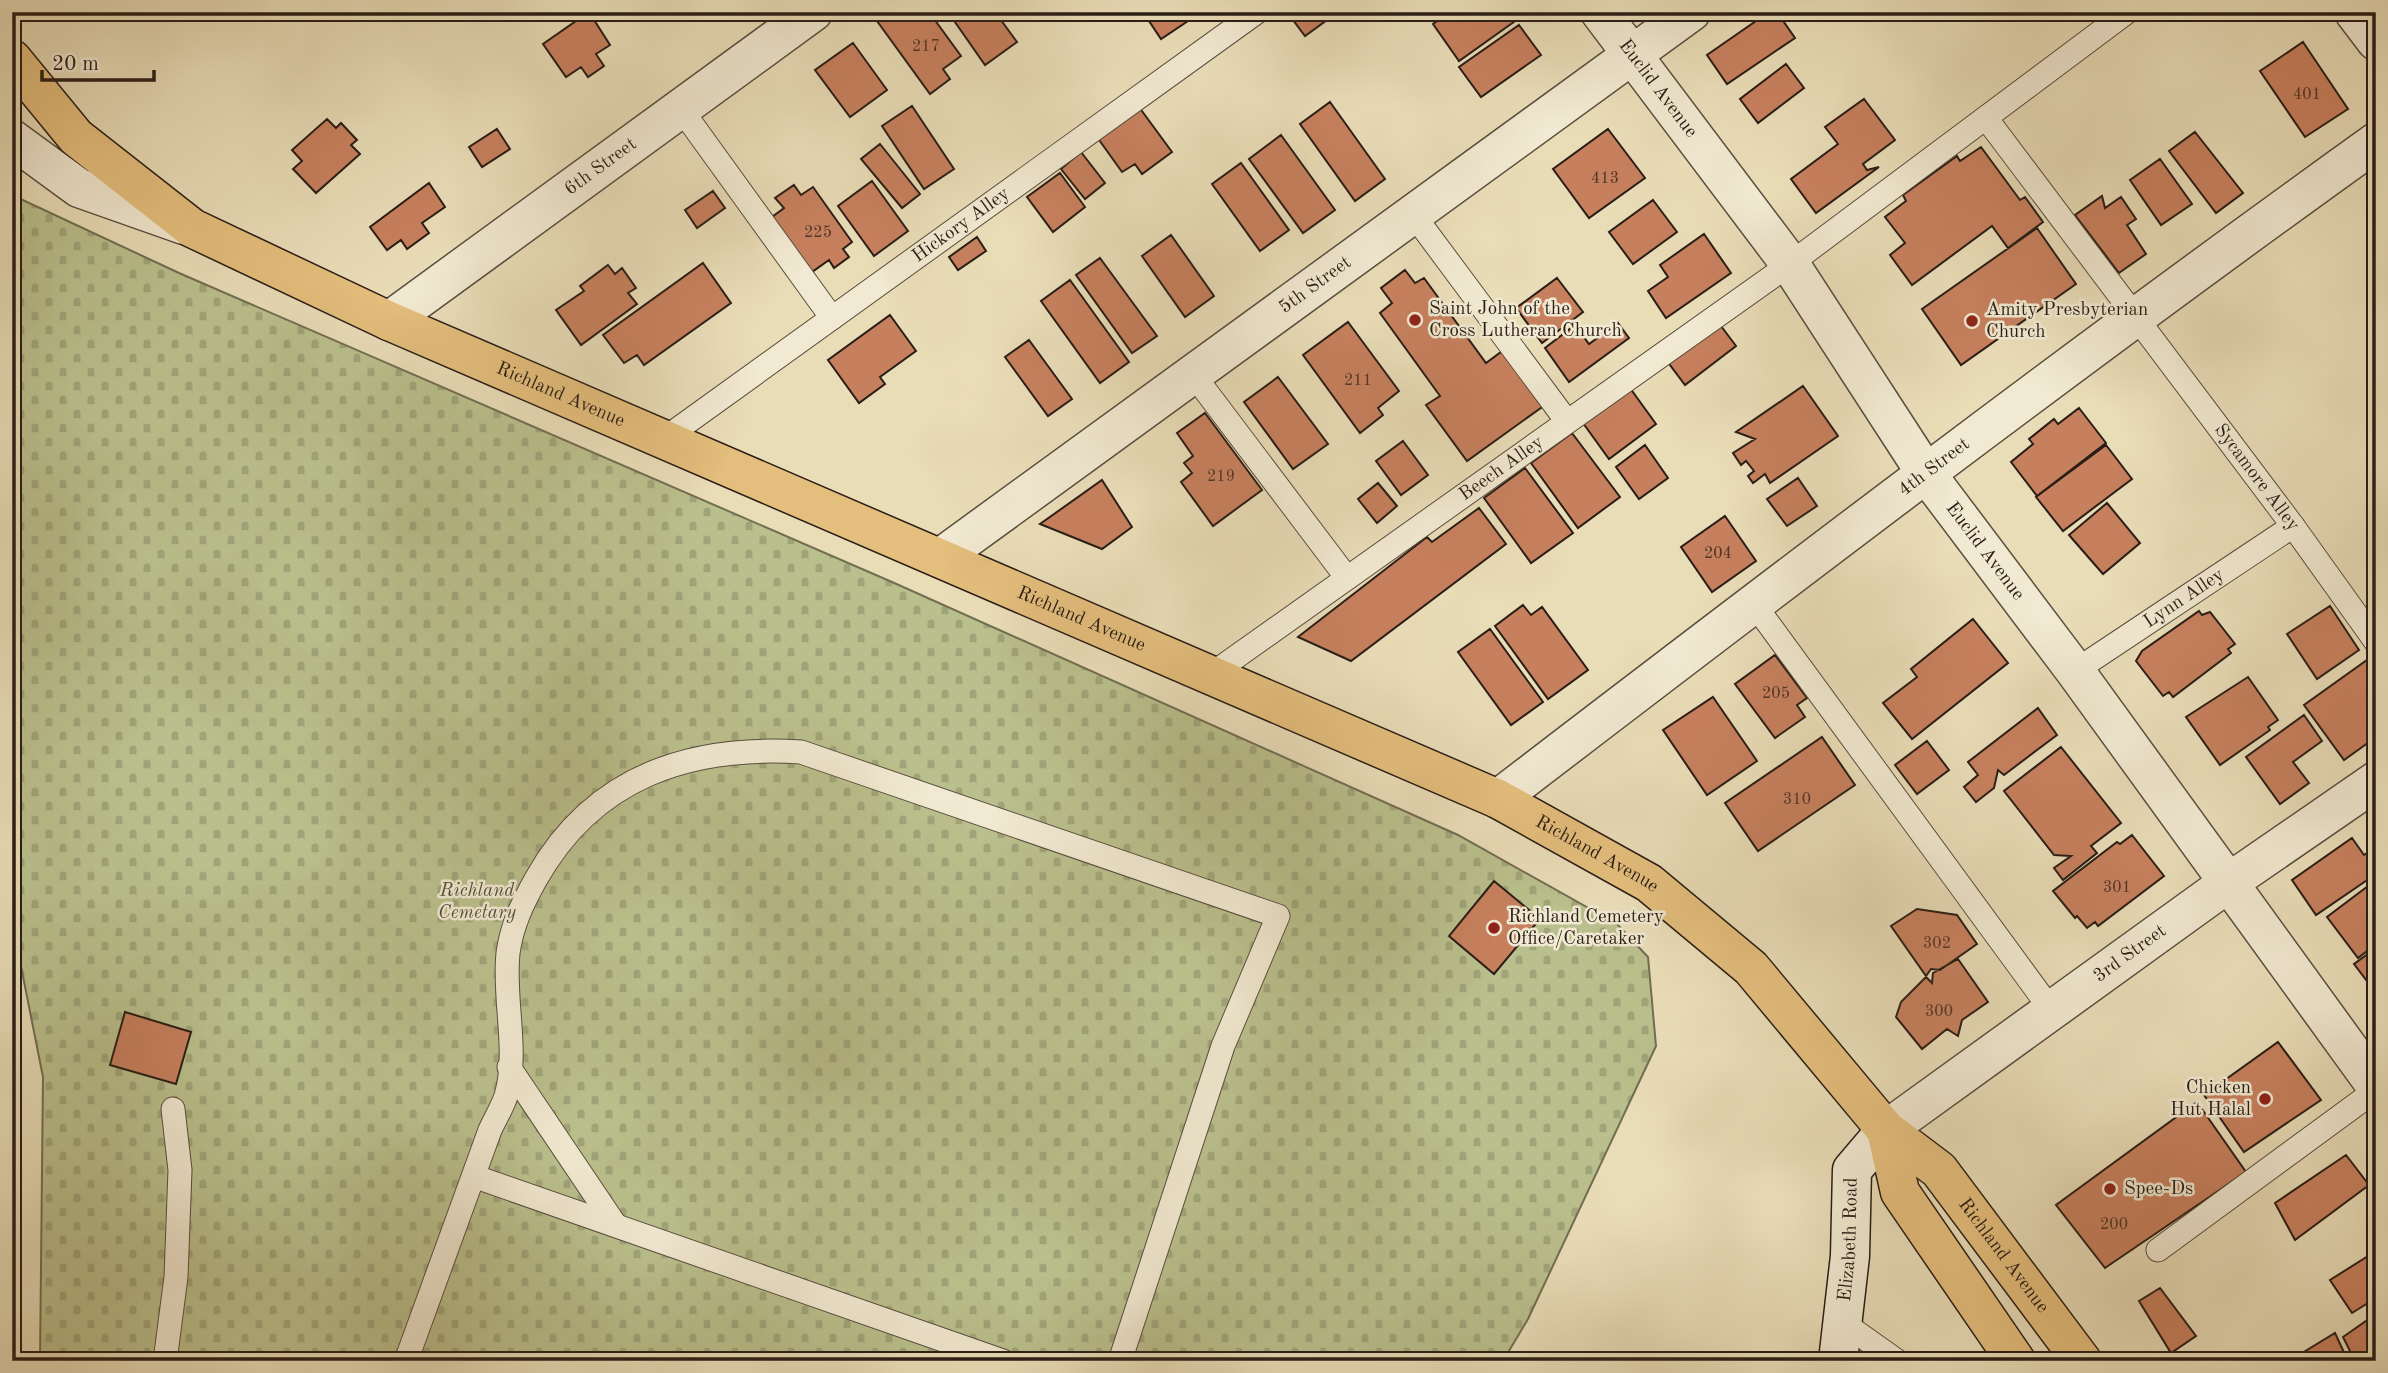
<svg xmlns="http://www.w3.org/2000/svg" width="2388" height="1373" viewBox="0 0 2388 1373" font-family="'Old Standard TT',serif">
	<defs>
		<pattern id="cemetery-stones" width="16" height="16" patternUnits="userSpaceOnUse" patternTransform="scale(1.75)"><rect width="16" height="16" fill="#bac08d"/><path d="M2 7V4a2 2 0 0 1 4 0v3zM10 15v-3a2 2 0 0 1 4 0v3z" fill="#a0a579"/></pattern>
	</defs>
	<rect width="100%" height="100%" fill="#e9ddb8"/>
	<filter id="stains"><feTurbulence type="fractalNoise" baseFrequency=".00286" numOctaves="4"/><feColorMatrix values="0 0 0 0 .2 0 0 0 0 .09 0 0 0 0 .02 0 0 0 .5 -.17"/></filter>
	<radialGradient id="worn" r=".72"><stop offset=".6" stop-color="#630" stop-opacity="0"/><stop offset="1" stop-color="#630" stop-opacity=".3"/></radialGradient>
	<path fill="url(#cemetery-stones)" stroke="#726e52" stroke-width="2" d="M12,195l167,78 713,309 566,253 159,89 31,33 8,89 -128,273 -25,42h-1463l3,-284 -31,-156z"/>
	<path fill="#c7805e" stroke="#291d16" stroke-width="2" d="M589,12l21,33 -14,9 8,12 -16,11 -7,-10 -15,10 -23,-33z
		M889,12h40l32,44 -18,13 7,10 -20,15 -53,-73z
		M948,12h47l22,30 -32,23z
		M1143,12h39l6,9 -27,18z
		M1287,12h51l-33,24z
		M1449,12h75l1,2 -66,47 -26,-37z
		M1769,12h8l18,26 -68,46 -20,-29z
		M1519,25l22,30 -60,42 -22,-30z
		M2303,42l45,67 -43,28 -45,-66z
		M853,43l34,47 -37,27 -35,-47z
		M1786,64l18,24 -46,35 -18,-24z
		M1864,99l31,41 -32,24 4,6 12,-3 -63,46 -25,-34 47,-35 -13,-17z
		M1330,102l55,77 -30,22 -55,-77z
		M912,106l42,63 -30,20 -42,-63z
		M1139,107l33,45 -30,22 -7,-10 -13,8 -25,-35z
		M327,119l9,9 5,-5 16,17 -6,5 9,9 -44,39 -23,-24 9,-8 -10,-11z
		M497,129l13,20 -28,18 -13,-20z
		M1608,129l37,49 -56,40 -36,-49z
		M2195,132l48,61 -27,20 -47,-62z
		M1281,135l54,75 -32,23 -54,-74z
		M880,144l40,50 -18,14 -41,-49z
		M1981,147l39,53 5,-3 18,25 -35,26 -16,-22 -80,59 -22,-30 15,-12 -20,-26 21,-16 -3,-6 54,-39 3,5z
		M1081,152l24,31 -20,16 -24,-30z
		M2160,159l32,45 -31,21 -31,-45z
		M1241,163l48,67 -29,21 -48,-67z
		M1060,173l25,34 -32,25 -26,-35z
		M872,181l36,50 -34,25 -36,-50z
		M429,183l16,24 -23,16 7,10 -22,16 -6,-9 -14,10 -17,-23z
		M794,185l7,10 12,-8 39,55 -9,7 6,8 -15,11 -5,-8 -17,12 -40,-55 12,-9 -9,-10z
		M713,191l12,17 -28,20 -12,-18z
		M2102,196l3,12 16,-11 15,22 -9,6 19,29 -27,19 -44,-58z
		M1653,200l24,32 -44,32 -24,-32z
		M2037,228l39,56 -115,81 -39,-56z
		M1704,234l27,39 -65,45 -18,-27 20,-14 -8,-12z
		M1171,235l43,61 -29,21 -43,-61z
		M977,237l9,14 -28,19 -9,-13z
		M1100,258l57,78 -25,17 -56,-78z
		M703,263l28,40 -87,62 -7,-10 -13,8 -21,-28z
		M608,265l7,9 7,-6 14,20 -8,5 9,11 -56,41 -25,-35 28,-19 -4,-5z
		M1405,270l10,13 9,-5 62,85 19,-14 40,56 -78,56 -41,-56 14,-9 -60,-83 12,-10 -11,-15z
		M1557,278l26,34 -41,31 -26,-35z
		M1070,280l59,82 -29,21 -59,-82z
		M890,315l26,36 -36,26 5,7 -26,19 -31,-43z
		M1715,318l21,28 -51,39 -21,-28z
		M1348,322l51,69 -21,17 5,7 -23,18 -57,-78z
		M1618,323l11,15 -60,44 -24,-34 30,-23 14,19z
		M1029,340l43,59 -24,17 -43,-59z
		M1278,377l50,67 -35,25 -49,-67z
		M1803,386l35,50 -68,47 -5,-9 -12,9 -5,-7 6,-5 -8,-10 -5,4 -8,-12 22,-14 -19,-7z
		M1630,388l26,36 -47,35 -26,-36z
		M2079,408l27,35 -69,53 -26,-34 22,-18 -4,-5 25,-20 4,5z
		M1205,413l57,77 -49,36 -32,-44 11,-9 -8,-10 9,-7 -16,-23z
		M1572,433l48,64 -42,31 -47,-65z
		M1403,441l25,34 -27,20 -25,-34z
		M1645,445l23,33 -29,21 -23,-32z
		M2106,445l26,34 -69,52 -27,-34z
		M1525,468l48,65 -42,30 -47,-65z
		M1798,478l19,28 -30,20 -20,-27z
		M1102,480l30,47 -30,22 -62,-25z
		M1378,483l19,23 -20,17 -19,-24z
		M2107,503l33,40 -37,31 -34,-39z
		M1479,508l27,36 -155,117 -53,-24 129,-100 5,5z
		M1725,516l31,45 -44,31 -31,-45z
		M1523,605l8,10 11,-8 46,63 -40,29 -53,-73z
		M2330,606l29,44 -42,29 -30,-45z
		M2199,611l3,4 8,-3 25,32 -7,5 3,4 -58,44 -4,-5 -6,4 -27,-35 6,-10z
		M1973,619l35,44 -96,76 -29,-36 34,-26 -6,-8z
		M1490,629l53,73 -32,23 -53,-73z
		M1775,655l32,43 -10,7 8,12 -30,21 -40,-54z
		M2374,655l2,82 -32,23 -40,-55z
		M2248,677l30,43 -10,7 2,3 -50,35 -34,-48z
		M1713,697l44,64 -50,34 -44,-65z
		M2038,708l19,27 -53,40 -6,-5 -4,18 -18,14 -12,-15 14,-12 -10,-13z
		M2304,715l18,26 -29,21 16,21 -29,21 -34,-47z
		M1822,737l33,48 -97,66 -33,-48z
		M1927,741l22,29 -32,24 -22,-29z
		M2061,747l60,76 -30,23 6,7 -34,27 -9,-12 17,-12 -17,-1 -50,-64z
		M2132,835l32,41 -66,50 -3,-4 -8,6 -10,-12 -2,2 -22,-27 64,-49 3,2z
		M2352,838l12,17 12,-8v27l-60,41 -24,-35z
		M2376,880v64l-18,14 -31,-41z
		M1494,881l46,38 -46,55 -45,-38z
		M1917,909l40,6 20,29 -37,26 -9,-1 -5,7 -35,-50z
		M2376,948v45l-22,-29z
		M1958,959l30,43 -26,18 -4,16 -11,-7 -25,20 -26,-32 5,-15 25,-25 6,6 1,-10z
		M125,1012l66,20 -15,52 -66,-19z
		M2278,1042l43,58 -77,52 -40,-57z
		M2197,1102l49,70 -141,96 -49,-63z
		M2346,1155l23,30 -74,55 -20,-37z
		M2376,1251v47l-24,15 -22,-33z
		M2160,1288l36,48 -25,17 -32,-52z
		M2376,1314v47h-21l-12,-24z
		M2335,1333l13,28h-59z"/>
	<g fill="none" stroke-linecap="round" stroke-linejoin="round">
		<g stroke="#594d3e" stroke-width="25">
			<g id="service">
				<path d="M681,109l151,209"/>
				<path id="s1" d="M1986,118l307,408 83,116"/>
				<path d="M1413,214l153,206"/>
				<path d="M1193,374l154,204"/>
				<path id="s2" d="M664,439l593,-427"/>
				<path d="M1754,604l298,407"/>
				<path id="s3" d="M2075,671l218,-145"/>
				<path id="s4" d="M1212,674l578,-410 337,-252"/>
				<path d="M509,1067l105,156"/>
				<path d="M476,1177l527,184"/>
				<path d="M2158,1250l218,-160"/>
				<path d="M1842,1322l55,39"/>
				<path d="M165,1361l11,-84 4,-107 -7,-61"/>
				<path d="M406,1361l84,-231c5,-11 12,-22 16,-34 13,-45 -3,-97 2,-143 4,-28 14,-49 28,-74 57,-102 153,-134 265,-127l477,164 -55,130 -103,315"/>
			</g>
		</g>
		<g stroke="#594d3e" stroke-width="41">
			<g id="minor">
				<path id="s5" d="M1600,12l190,252 135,208 150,199 301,415"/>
				<path d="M2354,12l22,29"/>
				<path d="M12,139l67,49 105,37"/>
				<path id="s6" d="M389,321l424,-309"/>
				<path id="s7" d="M1498,799c290,-222 581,-444 878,-657"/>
				<path id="s8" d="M1886,1130l342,-247 148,-102"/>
			</g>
		</g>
		<g stroke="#594d3e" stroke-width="41">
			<g id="tertiary">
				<path id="s9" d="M940,558l751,-546"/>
			</g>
		</g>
		<g stroke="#291d16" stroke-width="41">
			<g id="secondary">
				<path id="s10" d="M1838,1361l12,-105 2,-86 34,-40"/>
			</g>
		</g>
		<g stroke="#291d16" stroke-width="41">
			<g id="primary">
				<path id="s11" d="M12,59l64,78 116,91 197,93 1109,478 151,84 102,85 135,162 53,40 143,191"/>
				<path d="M1886,1130l14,62 116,169"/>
			</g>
		</g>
		<use href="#service" stroke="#f1e9d1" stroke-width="23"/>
		<use href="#minor" stroke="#f1e9d1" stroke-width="38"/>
		<use href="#tertiary" stroke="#f1e9d1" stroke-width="38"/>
		<use href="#secondary" stroke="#f1e9d1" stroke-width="38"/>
		<use href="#primary" stroke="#e4be7c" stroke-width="38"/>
	</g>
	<g fill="#8f2418" stroke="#f1e9d1" stroke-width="2.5">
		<circle cx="1415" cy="320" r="7"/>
		<circle cx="1972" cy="321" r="7"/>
		<circle cx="1494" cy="928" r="7"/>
		<circle cx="2265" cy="1099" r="7"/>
		<circle cx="2110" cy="1189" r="7"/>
	</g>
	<g text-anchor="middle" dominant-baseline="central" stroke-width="5" stroke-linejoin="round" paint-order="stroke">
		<g font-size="16" fill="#503628">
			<text x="926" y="47">217</text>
			<text x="2307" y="95">401</text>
			<text x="1605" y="179">413</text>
			<text x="818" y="233">225</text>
			<text x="1358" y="381">211</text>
			<text x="1221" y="477">219</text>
			<text x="1718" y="554">204</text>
			<text x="1776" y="694">205</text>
			<text x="1797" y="800">310</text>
			<text x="2117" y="888">301</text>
			<text x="1937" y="944">302</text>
			<text x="1939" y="1012">300</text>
			<text x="2114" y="1225">200</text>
		</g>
		<g font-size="19" fill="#291d16" stroke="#f1e9d1">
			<text stroke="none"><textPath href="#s5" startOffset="96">Euclid Avenue</textPath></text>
			<text stroke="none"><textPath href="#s6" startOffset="262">6th Street</textPath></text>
			<text stroke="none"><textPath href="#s2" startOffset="366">Hickory Alley</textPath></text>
			<text stroke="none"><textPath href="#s9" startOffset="464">5th Street</textPath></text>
			<text stroke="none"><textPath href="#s11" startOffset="653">Richland Avenue</textPath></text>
			<text stroke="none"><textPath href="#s7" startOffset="548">4th Street</textPath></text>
			<text stroke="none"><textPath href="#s4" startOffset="355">Beech Alley</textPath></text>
			<text stroke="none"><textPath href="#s1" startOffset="450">Sycamore Alley</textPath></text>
			<text stroke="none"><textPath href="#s5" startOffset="663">Euclid Avenue</textPath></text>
			<text stroke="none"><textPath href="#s3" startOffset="131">Lynn Alley</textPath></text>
			<text stroke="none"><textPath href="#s11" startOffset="1220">Richland Avenue</textPath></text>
			<text stroke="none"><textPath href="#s11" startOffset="1787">Richland Avenue</textPath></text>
			<text stroke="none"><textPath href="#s8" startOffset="301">3rd Street</textPath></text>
			<text stroke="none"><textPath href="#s10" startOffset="122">Elizabeth Road</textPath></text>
			<text stroke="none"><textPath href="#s11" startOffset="2364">Richland Avenue</textPath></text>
		</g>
		<g font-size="19" fill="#291d16" stroke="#f1e9d1" text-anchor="start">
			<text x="1429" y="309">Saint John of the<tspan x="1429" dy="22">Cross Lutheran Church</tspan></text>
			<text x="1986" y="310">Amity Presbyterian<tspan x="1986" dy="22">Church</tspan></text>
			<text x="1508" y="917">Richland Cemetery<tspan x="1508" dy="22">Office/Caretaker</tspan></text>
			<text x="2251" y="1088" text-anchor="end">Chicken<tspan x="2251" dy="22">Hut Halal</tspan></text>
			<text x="2124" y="1189">Spee-Ds</text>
		</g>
		<g font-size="19" font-style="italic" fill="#544e3a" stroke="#f1e9d1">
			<text x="477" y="891">Richland<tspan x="477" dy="22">Cemetary</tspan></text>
		</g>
	</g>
	<rect width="2388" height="1373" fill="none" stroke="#e9ddb8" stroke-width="42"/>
	<rect x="14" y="14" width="2360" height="1345" fill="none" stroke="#291d16" stroke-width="3.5"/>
	<rect x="21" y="21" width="2346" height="1331" fill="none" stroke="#291d16" stroke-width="2"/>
	<path d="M42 70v10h112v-10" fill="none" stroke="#291d16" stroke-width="3.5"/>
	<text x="52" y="70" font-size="21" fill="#291d16" stroke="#f1e9d1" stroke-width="5" paint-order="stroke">20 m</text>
	<rect width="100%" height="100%" filter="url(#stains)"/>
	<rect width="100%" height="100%" fill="url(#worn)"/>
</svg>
